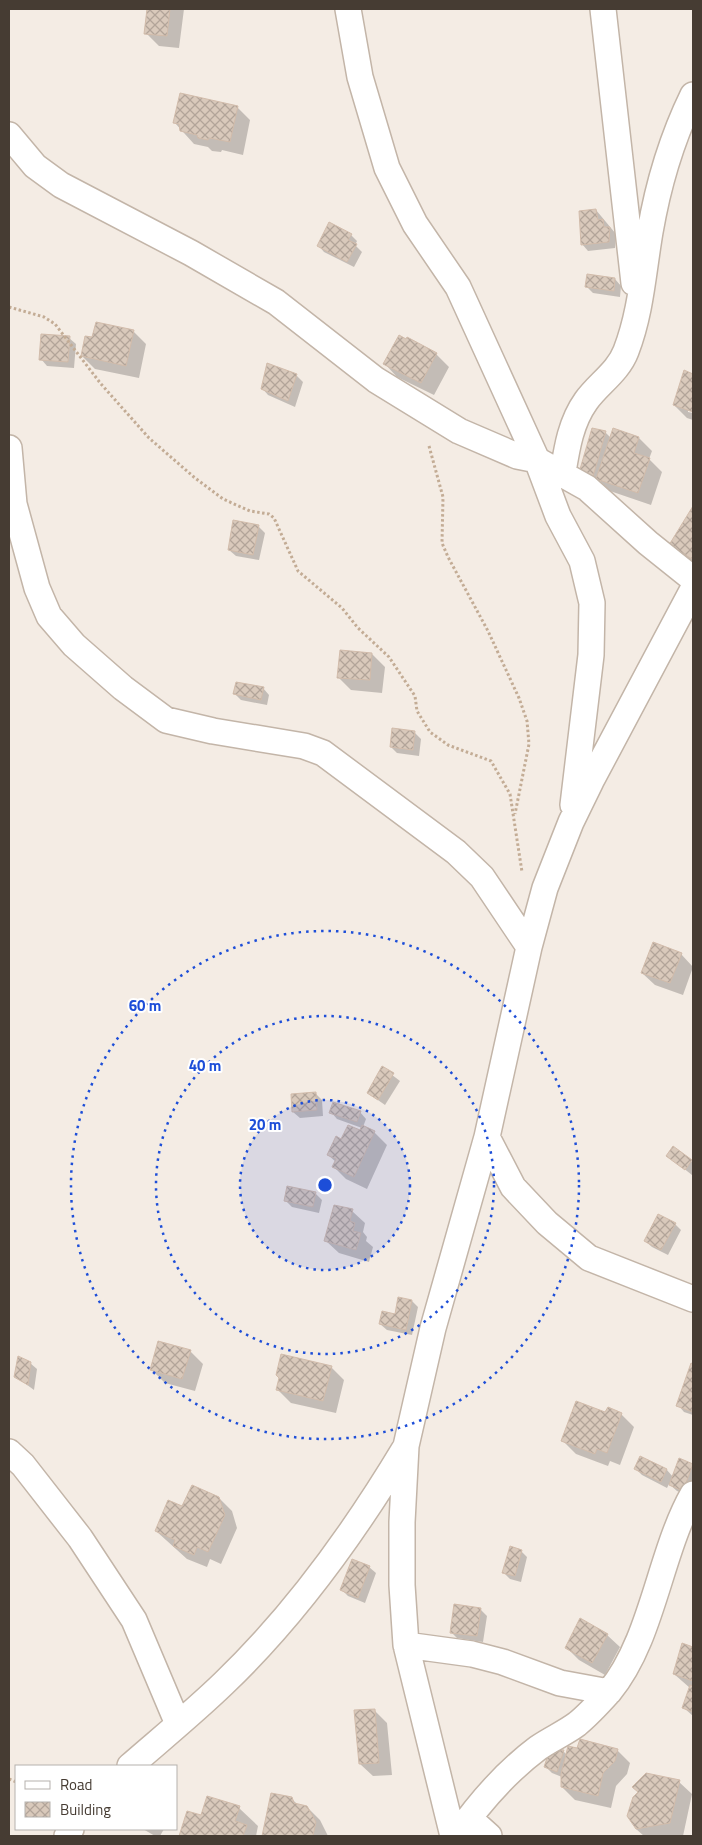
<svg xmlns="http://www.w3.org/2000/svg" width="702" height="1845" viewBox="0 0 702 1845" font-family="'Titillium Web',sans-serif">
	<defs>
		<pattern id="building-cross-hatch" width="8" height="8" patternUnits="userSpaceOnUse" patternTransform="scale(1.25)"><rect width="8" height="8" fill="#d9c9bb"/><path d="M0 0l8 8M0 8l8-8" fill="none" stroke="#b2a499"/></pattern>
	</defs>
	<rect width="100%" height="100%" fill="#f4ece4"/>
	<path fill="#0003" d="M148,9h36l-5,39 -20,-2 -13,-13z
		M237,107l13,13 -7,35 -21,-5 -1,2 -9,-1 -4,-4 -14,-3 -19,-21z
		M596,210l20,24 -1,14 -27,3 -6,-7z
		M351,235l6,6 -2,4 7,7 -8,15 -30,-15 -6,-7z
		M615,279l6,7 -1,11 -27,-4 -6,-6z
		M133,331l13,13 -7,34 -44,-9 -13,-13 11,-17z
		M69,338l7,6 -2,24 -27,-2 -6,-7z
		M406,341l30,13 13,13 -15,28 -37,-18 -12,-13z
		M267,364l30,12 6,6 -8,25 -27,-12 -6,-7z
		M685,372l8,3v36l-5,-2v3l5,1v7l-6,-2 -13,-13z
		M605,432l6,6h28l13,13 -3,8 13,13 -11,33 -41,-14 -10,-10 -1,4 -13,-3z
		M693,508v56l-22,-19z
		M259,527l6,6 -6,27 -23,-4 -7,-6z
		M372,654l13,13 -3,26 -31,-3 -13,-13z
		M263,688l6,7 -2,10 -26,-5 -6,-6z
		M414,732l7,7 -2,17 -22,-3 -6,-6z
		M681,954l12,13 -10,28 -28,-10 -13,-12z
		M383,1068l17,13 -15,24 -17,-12z
		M315,1093l7,7 1,16 -23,2 -7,-6z
		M331,1112h29l6,7 -3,8 11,5 13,13 -20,44 -21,-10 -13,-13 3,-4 -8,-7 14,-14 19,-9 1,-4 -25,-9z
		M668,1156l23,5 2,2 -1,12z
		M316,1194l6,6 -3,13 -27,-6 -7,-7z
		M352,1211l13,12 -2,9 4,5 -1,4 7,6 -4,15 -30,-9 -13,-12z
		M675,1224l6,6 -13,25 -16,-8 -7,-6z
		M412,1301l6,6 -6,28 -25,-5 -7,-6 16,-9z
		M190,1351l13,13 -8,27 -30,-8 -13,-13z
		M30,1363l7,6 -3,21 -19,-14z
		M691,1365l2,1v49l-9,-3 -6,-7z
		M331,1367l13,13 -8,33 -45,-10 -13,-13z
		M606,1413l15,1 13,13 -14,38 -10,-4 -2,5 -32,-12 -13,-13z
		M641,1457l26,13 6,7 19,-12 1,21 -3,10 -13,-5 -8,-7 -2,4 -25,-13 -7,-7z
		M219,1498l13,13 5,17 -16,36 -11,-5 -3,8 -20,-8 -31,-28 27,-23z
		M521,1551l6,6 -6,25 -11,-3 -6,-6z
		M369,1567l7,6 -11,30 -17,-7 -6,-6z
		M480,1609l7,7 -4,26 -26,-4 -6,-6z
		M607,1635l13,12 -15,28 -26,-15 -13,-13z
		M683,1645l10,3v68l-9,-8 6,-20 -16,-14z
		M374,1710l13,13 5,52 -19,1 -13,-12z
		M617,1750l13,13 -3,11 -11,12 -5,22 -36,-8 -13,-13v-10l-10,-4 -6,-6 17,-16 4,4z
		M679,1782l13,12 -9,42h-39l-8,-7z
		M272,1794l20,5 6,6 9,2 13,13 8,16h-65z
		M239,1808l19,18 -2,10h-76l8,-24 14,5z
		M143,1829h21l-4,7h-5z"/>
	<path fill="url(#building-cross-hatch)" stroke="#d2bcab" d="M147,9h23l-3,27 -23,-2z
		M180,93l58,13 -8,36 -21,-4 -1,2 -10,-2 -1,-3 -17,-4 -1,-7 -6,-1z
		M596,209l2,11 5,-1 1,8h6l-1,15 -28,3 -2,-34z
		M329,222l23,12 -4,6 9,4 -10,18 -30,-16z
		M587,274l28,4 -1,13 -29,-4z
		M96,322l38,8 -8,36 -45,-10 4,-20 7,1z
		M41,334l29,2 -2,26 -29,-2z
		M399,335l7,4 1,-2 30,16 -16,30 -38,-19z
		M267,363l30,11 -9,27 -27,-12z
		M684,370l9,4v38l-20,-7z
		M592,428l14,3 -14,49 -14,-4z
		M613,428l26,9 -5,16 16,5 -12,35 -42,-14z
		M693,506v51l-1,2 -23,-14z
		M233,520l26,5 -6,30 -25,-5z
		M340,650l32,3 -2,27 -33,-2z
		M236,682l28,5 -3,13 -28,-6z
		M392,728l23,3 -2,19 -23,-3z
		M653,942l29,11 -12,30 -29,-10z
		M382,1066l12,7 -16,27 -11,-7z
		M316,1092l1,18 -25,2 -1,-18z
		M333,1102l28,9 -4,11 -28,-9z
		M348,1125l12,5 2,-5 13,6 -21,46 -22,-10 4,-8 -9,-4 9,-19 5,3z
		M673,1146l19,14 -7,10 -19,-14z
		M287,1186l29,6 -3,15 -29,-6z
		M334,1205l19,4 -3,12 5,2 -2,8 8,2 -5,17 -32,-9z
		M658,1214l18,9 -15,27 -17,-9z
		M398,1297l14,3 -6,30 -27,-6 3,-13 13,3z
		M158,1341l33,9 -9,29 -32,-9z
		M281,1354l51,12 -9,35 -47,-11 3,-12 -3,-3z
		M18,1356l13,6 -3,23 -14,-8z
		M691,1363l2,1v48l-17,-6z
		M576,1401l29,11 3,-5 14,6 -15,40 -10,-4 -2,5 -34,-13z
		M640,1456l27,13 -6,13 -27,-13z
		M679,1458l14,6 -10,27 -14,-6z
		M192,1485l27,12 6,18 -17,37 -11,-5 -3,8 -21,-9 2,-6 -20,-9 13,-31 14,6z
		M510,1546l12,4 -7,26 -13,-3z
		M352,1559l18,7 -12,32 -18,-8z
		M454,1604l27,4 -4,28 -27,-3z
		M580,1618l28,16 -16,29 -27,-15z
		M682,1643l11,4v34l-20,-7z
		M690,1685l3,1v26l-11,-4z
		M375,1709l4,54 -20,1 -5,-54z
		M580,1739l38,10 -3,12 -12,12 -5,23 -37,-9v-13l7,-28 9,2z
		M550,1749l14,1 -7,22 -13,-5z
		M646,1773l34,7 -10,43 -34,6 -9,-13 6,-19 5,-5 -6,-5z
		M271,1793l21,4 2,6 13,3 9,16 -3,14h-51z
		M207,1796l33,10 -5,15 12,4 -4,11h-64l8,-25 14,4z"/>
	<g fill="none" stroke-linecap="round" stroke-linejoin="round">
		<g stroke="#c3b5a8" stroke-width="28">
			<path id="street" d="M348,9l12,68 27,91 28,56 43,63 79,173 21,56 24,45 10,42 -1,52 -18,150
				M603,9l31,274
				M9,135l26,31 26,19 130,68 85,49 100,78 83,51 58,25 20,4 50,28 61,55 45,36
				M9,448l5,56 23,84 12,28 25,29 49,43 43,32 47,11 91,15 19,7 133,99 26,25 47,70
				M563,472c4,-25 8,-50 23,-71 12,-17 32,-29 40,-50 15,-39 17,-78 24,-119 8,-47 22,-94 43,-137
				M487,1137l26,50 34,36 42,35 104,41
				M9,1452l14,13 57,73 54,82 44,104
				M406,1645l66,9 31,8 57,21 49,9
				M130,1766c31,-27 64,-54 94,-83 71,-68 130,-150 181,-235
				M469,1818l20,18
				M67,1836l4,-7
				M453,1836l-47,-191 -4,-60v-63l4,-76 27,-118 54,-191 42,-190 16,-59 26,-66 20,-41 102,-192
				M456,1836c23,-33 50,-64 82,-88 13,-9 27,-15 39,-24 11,-9 23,-22 32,-32 44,-53 50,-138 84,-198"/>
		</g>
		<path stroke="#c3ac95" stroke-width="3" stroke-dasharray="2.5 2.5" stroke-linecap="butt" d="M9,307l35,10 11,7 46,60 48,54 46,40 28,21 27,12 19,3 5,4 24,53 44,37 16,20 31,29 26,39 2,15 13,21 18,13 43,16 19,33 12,78
			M429,446l14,51 -1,46 6,14 40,74 31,67 8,23 2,23 -14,70
			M9,1779l7,3"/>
		<use href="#street" stroke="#fff" stroke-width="25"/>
	</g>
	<circle cx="325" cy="1185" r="85" fill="#1d4ed8" fill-opacity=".12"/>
	<g fill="none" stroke="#1d4ed8" stroke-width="2.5" stroke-dasharray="2.5 5">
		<circle cx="325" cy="1185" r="85"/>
		<circle cx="325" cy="1185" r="169"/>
		<circle cx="325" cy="1185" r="254"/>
	</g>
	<circle cx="325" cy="1185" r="8" fill="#1d4ed8" stroke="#fff" stroke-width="2.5"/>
	<g font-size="15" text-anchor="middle" font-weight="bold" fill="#1d4ed8" stroke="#fff" stroke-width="4" stroke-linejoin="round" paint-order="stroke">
		<text x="145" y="1011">60 m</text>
		<text x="205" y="1071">40 m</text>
		<text x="265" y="1130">20 m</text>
	</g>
	<rect width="702" height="1845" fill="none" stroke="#463c33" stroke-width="20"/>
	<rect x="15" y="1765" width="162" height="65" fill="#ffffff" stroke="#b5b1ad"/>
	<rect x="25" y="1781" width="25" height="8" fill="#ffffff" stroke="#b5b1ad"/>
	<text x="60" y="1790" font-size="15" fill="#463c33">Road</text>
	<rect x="25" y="1802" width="25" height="15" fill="url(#building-cross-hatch)" stroke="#b5b1ad"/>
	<text x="60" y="1815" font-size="15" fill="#463c33">Building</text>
</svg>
